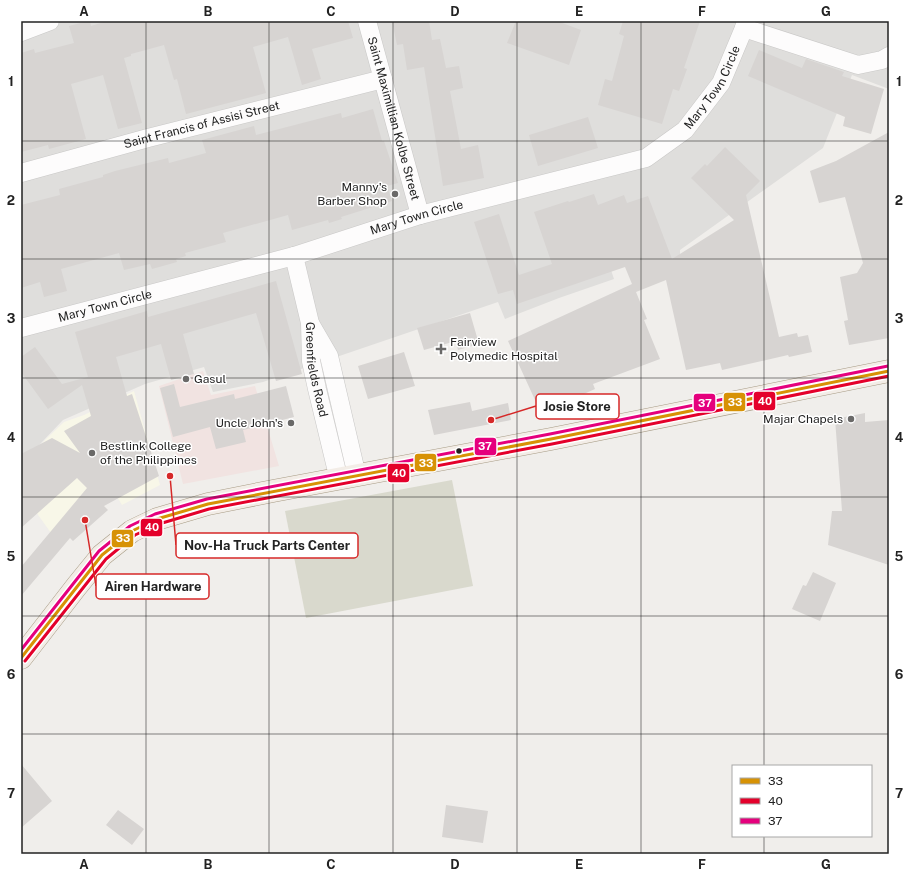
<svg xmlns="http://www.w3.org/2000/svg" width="910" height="875" viewBox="0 0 910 875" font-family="'Public Sans',sans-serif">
	<rect width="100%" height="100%" fill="#f0eeeb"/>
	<path fill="#dfdedc" d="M21,21h868v68l-37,-14 -29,73 -143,102v8l-39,16 -7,-14 -23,10 3,9 -55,19 -54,21 -7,-17 -235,80 -50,10 -9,-25 -59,17 -82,36 -42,44z"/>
	<path fill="#f1e3e1" d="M203,371l8,24 44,-9 24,80 -96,18 -24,-98z"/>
	<path fill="#f8f7e8" d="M134,391l26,94 -38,20 -12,-20 -59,48 -30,-42v-23l25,-29 18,-17 20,-7z"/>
	<path fill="#d9d9cd" d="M452,480l21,106 -167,32 -21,-107z"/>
	<path fill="#d7d4d2" d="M88,21h2l1,5 16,-5h241l5,17 -41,11 9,30 -19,6 -14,-48 -35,10 13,46 -80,21 -9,-35 -3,1 -10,-35 -33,9v2l-7,2 18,65 -24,6 -15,-54 -32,9 15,55 -37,10 -1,-4 -27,7v-99l13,-4 1,4 39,-10 -5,-17z
		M392,21h37l3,19 8,-1 6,29 13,-2 4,22 -13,3 11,58 17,-4 6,33 -41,8 -19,-119 -17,3 -4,-26 -6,1z
		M516,21h41l24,9 -12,35 -62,-22z
		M623,21h77l-16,47 3,1 -8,22 -6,-2 -11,35 -64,-19 7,-26 7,2 12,-45 -5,-2z
		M759,50l43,18 4,-9 38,13 -2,4 42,13 -13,45 -28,-8 2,-9 -97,-41z
		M373,109l9,32h2l14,42 -11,3 5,15 -51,16 1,2 -13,4 -1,-3 -36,10 -4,-15 -65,18 3,9 -41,11 1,3 -10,3 1,3 -25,7 -2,-5 -26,6 -5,-17 -58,16 6,22 -23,6 -4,-15 -19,6v-83l39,-10 -1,-6 44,-12v-2l12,-4 53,-13 1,5 37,-10 -4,-13 52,-14 2,9 85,-22 1,5z
		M588,117l10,31 -60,18 -9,-31z
		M889,132v206l-40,7 -5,-24 4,-1 -8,-43 17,-4 6,-10 -18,-66 -26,6 -9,-32 26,-10z
		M725,147l35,34 -14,14 33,142 18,-4 1,4 10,-2 4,17 -23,5 -1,-2 -66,15 -2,-7 -34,7 -20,-90 -30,12 11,27 -3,1 16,39 -67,25 2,5 -54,24 -33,-72 124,-57 -7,-17 -108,37 -4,-14 -15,4 -24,-72 25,-8 20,61 33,-11 -18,-52 34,-11 1,1 25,-8 4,11 26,-10 3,8 21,-7 24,63 62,-39 -43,-42 14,-14 2,2z
		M276,281l26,93 -26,7 -20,-68 -73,21 11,40 -23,6 -10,-36 -45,13 11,39 5,-2 27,82 -55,30 4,4 -35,31 -3,-3 -49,58v-29l66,-79 -10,-10 -56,50v-74l31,-16 28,15 -16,-22 27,-15 -9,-31 -34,24 -27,-37v-15l14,-10 27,37 26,-7 -13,-45 72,-21 1,6z
		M470,313l9,31 -21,6 -2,-9 -32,9 -7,-22z
		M404,352l11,34 -47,13 -10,-33z
		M174,384l6,23 54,-13 1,5 51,-13 8,31 -51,13 3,12 -30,7 -6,-22 -37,10 -13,-49z
		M470,402l2,9 36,-8 3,17 -77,15 -6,-25z
		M865,413v9l24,-2v145l-61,-20 4,-34h10l-7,-92z
		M813,572l23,11 -16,38 -28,-12 11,-24 3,1z
		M21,764l31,37 -31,27z
		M446,805l42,6 -5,32 -41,-6z
		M118,810l26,19 -12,16 -26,-20z"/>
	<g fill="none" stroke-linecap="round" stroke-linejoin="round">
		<g stroke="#c9c8c7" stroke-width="19">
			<g id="street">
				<path id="s1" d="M367,21l53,194"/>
				<path d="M744,28l114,37 24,-5 7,-4"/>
				<path d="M21,32l29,-11"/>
				<path id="s2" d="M21,173l127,-35 235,-59"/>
				<path id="s3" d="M294,256l16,67 1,38 6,28 22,91"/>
				<path d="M311,325l18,31 28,120"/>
				<path id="s4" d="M21,328l273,-72 126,-41 226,-57 39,-28 36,-47 23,-55 2,-7"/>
			</g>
		</g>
		<g stroke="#a79c86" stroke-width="23">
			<path id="primary" d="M21,658l55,-71 26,-32 30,-24 25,-12 51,-15 65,-13 278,-52 338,-68"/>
		</g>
		<use href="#street" stroke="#fdfcfc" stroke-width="18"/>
		<use href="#primary" stroke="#f3ede7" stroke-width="22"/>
		<g stroke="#fff" stroke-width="6">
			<path id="bus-1" d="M21,658l81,-103 30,-24 25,-12 51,-15 343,-65 338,-68"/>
		</g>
		<g stroke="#fff" stroke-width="6">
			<path id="bus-2" d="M25,661l81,-102 29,-24 24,-11 50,-15 343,-65 337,-68"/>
		</g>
		<g stroke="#fff" stroke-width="6">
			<path id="bus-3" d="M21,650l78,-99 31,-25 25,-12 52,-15 343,-65 338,-68"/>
		</g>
		<use href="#bus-1" stroke="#d79205" stroke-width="3"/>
		<use href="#bus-2" stroke="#e4002b" stroke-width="3"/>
		<use href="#bus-3" stroke="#e5007d" stroke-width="3"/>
	</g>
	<path fill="none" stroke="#222" stroke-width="1" stroke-opacity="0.55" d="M146,21v833M269,21v833M393,21v833M517,21v833M641,21v833M764,21v745M21,141h868M21,259h868M21,378h868M21,497h868M21,616h868M21,734h868M764,836v18"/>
	<g fill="#6a6968" stroke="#fff" stroke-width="1.5">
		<circle cx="395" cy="194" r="4"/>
		<path d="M439 343h4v4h4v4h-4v4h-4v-4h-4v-4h4z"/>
		<circle cx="186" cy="379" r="4"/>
		<circle cx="851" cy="419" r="4"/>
		<circle cx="291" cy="423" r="4"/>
		<circle cx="92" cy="453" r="4"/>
	</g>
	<circle fill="#222" stroke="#fff" stroke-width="1.5" cx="459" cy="451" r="3.5"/>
	<g text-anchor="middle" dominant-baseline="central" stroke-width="3" stroke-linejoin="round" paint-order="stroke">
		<g font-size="12" fill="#222" stroke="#fff">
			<text stroke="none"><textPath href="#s4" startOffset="747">Mary Town Circle</textPath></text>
			<text stroke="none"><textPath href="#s1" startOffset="101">Saint Maximillian Kolbe Street</textPath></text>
			<text stroke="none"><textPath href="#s2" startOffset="187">Saint Francis of Assisi Street</textPath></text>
			<text stroke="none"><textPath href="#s4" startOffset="411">Mary Town Circle</textPath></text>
			<text stroke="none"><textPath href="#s4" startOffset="87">Mary Town Circle</textPath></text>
			<text stroke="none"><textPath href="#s3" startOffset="116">Greenfields Road</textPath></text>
		</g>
		<g font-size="12" fill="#222" stroke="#fff" text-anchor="end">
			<text x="387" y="187">Manny's<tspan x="387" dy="14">Barber Shop</tspan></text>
			<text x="450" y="342" text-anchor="start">Fairview<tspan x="450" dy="14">Polymedic Hospital</tspan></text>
			<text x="194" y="379" text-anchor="start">Gasul</text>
			<text x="843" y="419">Majar Chapels</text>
			<text x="283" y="423">Uncle John's</text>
			<text x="100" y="446" text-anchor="start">Bestlink College<tspan x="100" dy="14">of the Philippines</tspan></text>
		</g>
	</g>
	<path fill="none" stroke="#d62828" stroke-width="1.5" d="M491 420L536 406M170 476L176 545M85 520L96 586"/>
	<g fill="#d62828" stroke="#fff" stroke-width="1.5">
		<circle cx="491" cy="420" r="4"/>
		<circle cx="170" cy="476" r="4"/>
		<circle cx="85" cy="520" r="4"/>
	</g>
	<g fill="#fff" stroke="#d62828" stroke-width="1.5">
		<rect x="536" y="394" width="83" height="25" rx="4"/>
		<rect x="176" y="533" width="182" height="25" rx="4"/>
		<rect x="96" y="574" width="113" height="25" rx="4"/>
	</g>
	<g font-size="13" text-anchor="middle" font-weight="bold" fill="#222">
		<text x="577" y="411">Josie Store</text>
		<text x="267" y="550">Nov-Ha Truck Parts Center</text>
		<text x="153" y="591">Airen Hardware</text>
	</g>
	<g stroke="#fff" stroke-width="1.5">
		<rect x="753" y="391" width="23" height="20" rx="4" fill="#e4002b"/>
		<rect x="723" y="392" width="23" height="20" rx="4" fill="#d79205"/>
		<rect x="693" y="393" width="23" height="19" rx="4" fill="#e5007d"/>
		<rect x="474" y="437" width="23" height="19" rx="4" fill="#e5007d"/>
		<rect x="414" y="453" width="23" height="19" rx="4" fill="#d79205"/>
		<rect x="387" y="463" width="23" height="20" rx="4" fill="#e4002b"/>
		<rect x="140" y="518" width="23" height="19" rx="4" fill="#e4002b"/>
		<rect x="111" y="529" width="23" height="19" rx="4" fill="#d79205"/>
	</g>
	<g font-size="11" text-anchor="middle" font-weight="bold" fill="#fff">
		<text x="765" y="405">40</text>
		<text x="735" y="406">33</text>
		<text x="705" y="407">37</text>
		<text x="485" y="450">37</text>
		<text x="426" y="467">33</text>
		<text x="399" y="477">40</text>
		<text x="152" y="531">40</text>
		<text x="123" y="542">33</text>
	</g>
	<rect width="910" height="875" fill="none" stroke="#ffffff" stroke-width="44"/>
	<rect x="732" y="765" width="140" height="72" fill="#ffffff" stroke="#a7a7a7"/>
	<rect x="740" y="778" width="20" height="6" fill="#d79205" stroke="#a7a7a7"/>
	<text x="768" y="785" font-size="12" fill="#222222">33</text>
	<rect x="740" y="798" width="20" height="6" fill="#e4002b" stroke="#a7a7a7"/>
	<text x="768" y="805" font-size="12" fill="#222222">40</text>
	<rect x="740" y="818" width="20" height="6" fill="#e5007d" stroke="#a7a7a7"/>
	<text x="768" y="825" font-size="12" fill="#222222">37</text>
	<rect x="22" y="22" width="866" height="831" fill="none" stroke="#222" stroke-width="1.5"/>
	<g font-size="13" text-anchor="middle" font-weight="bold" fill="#222">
		<text x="84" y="16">A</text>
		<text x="208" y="16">B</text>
		<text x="331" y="16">C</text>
		<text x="455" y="16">D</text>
		<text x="579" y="16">E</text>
		<text x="702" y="16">F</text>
		<text x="826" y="16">G</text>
		<text x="11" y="86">1</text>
		<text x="899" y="86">1</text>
		<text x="11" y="205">2</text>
		<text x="899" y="205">2</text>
		<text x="11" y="323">3</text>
		<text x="899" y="323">3</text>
		<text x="11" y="442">4</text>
		<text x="899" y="442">4</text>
		<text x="11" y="561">5</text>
		<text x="899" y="561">5</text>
		<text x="11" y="679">6</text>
		<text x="899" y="679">6</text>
		<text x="11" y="798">7</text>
		<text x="899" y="798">7</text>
		<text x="84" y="869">A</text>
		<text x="208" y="869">B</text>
		<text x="331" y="869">C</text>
		<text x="455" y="869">D</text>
		<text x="579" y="869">E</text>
		<text x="702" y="869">F</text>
		<text x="826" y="869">G</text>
	</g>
</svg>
